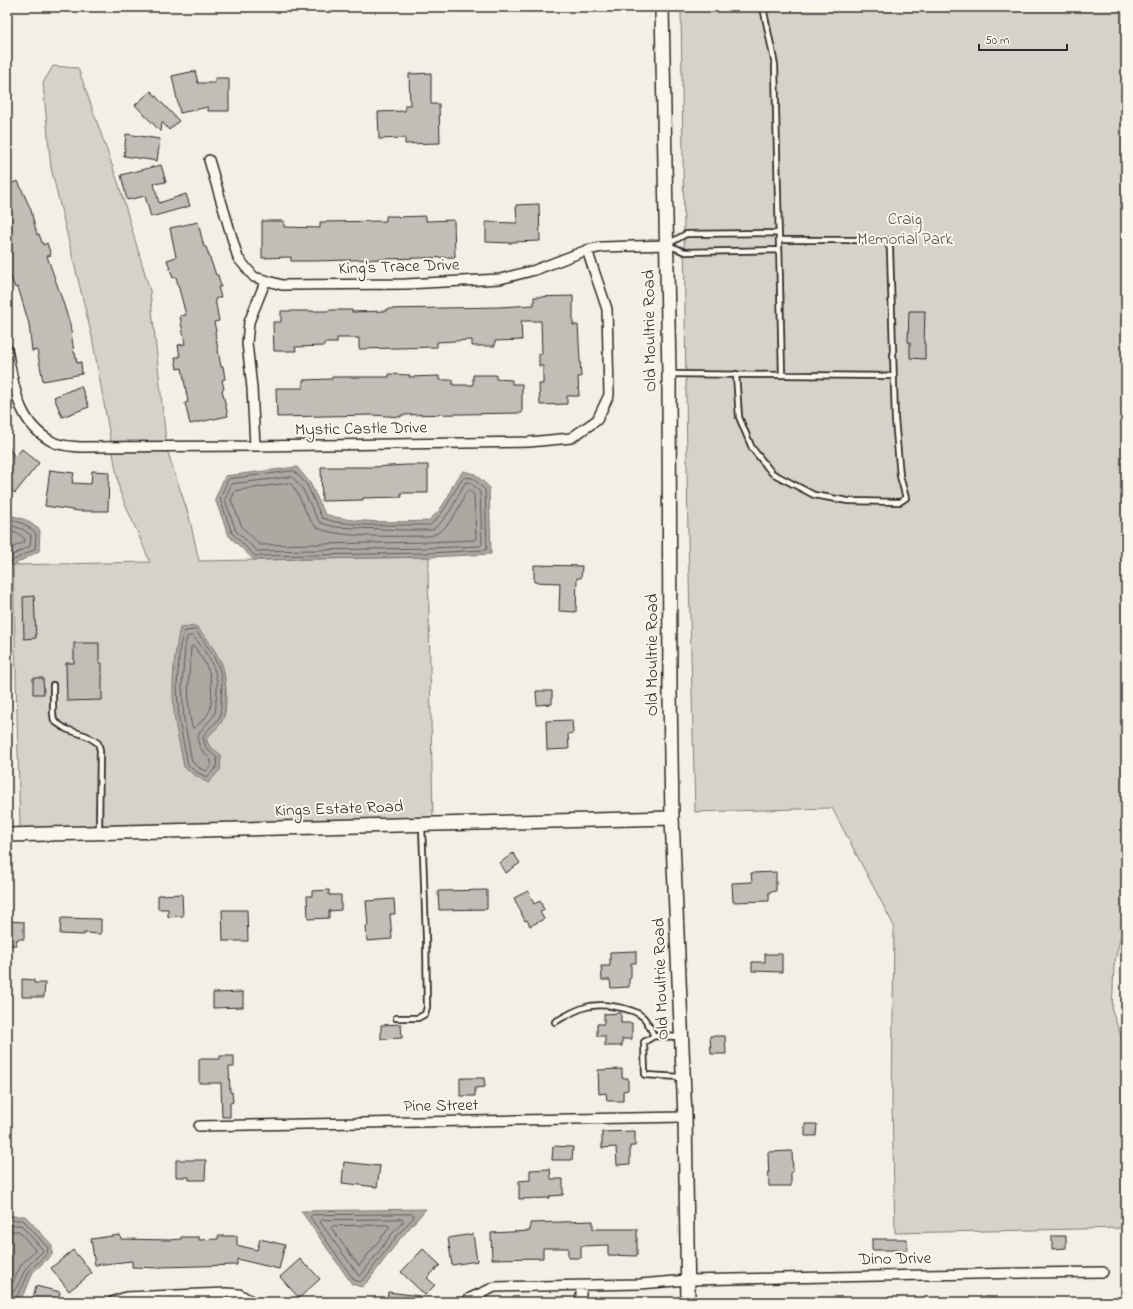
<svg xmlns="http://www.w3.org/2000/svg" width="1133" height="1309" viewBox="0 0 1133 1309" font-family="'Indie Flower',sans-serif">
	<rect width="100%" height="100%" fill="#f3efe4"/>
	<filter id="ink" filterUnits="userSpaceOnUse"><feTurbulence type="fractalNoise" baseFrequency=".025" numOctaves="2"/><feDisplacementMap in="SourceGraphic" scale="8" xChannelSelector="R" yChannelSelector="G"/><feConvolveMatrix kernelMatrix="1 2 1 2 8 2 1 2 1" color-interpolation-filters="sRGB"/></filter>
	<g filter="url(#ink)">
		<path fill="#d5d2c9" stroke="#807e7a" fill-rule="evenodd" d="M681,7h445v889l-3,29 -9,41 -2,45 10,27 4,6v184l-231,5 -3,-128 2,-179 -62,-118 -137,4 -7,-275z
			M53,66l25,2 41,117 31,106 17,159 22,66 10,45 230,-4v11h-1l5,250 -413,10 -7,-263 137,-3 -30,-70 -28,-155 -41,-169 -8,-85zM206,637c5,9 12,18 16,27 4,11 6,41 2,52 -3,9 -11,16 -18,22l3,8 12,9 -1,14 -12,13 -24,-15 -3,-19z"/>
		<path fill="#aca9a2" stroke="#787772" d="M297,467l13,16 15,31c27,10 73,8 103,7l11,-10 9,-14 5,-12 10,-14 12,3 14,13 2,67 -62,3 -175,3 -25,-24 -14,-37 10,-23z
			M7,514l19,6 14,10 -1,21 -26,14h-6z
			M196,626c21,24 32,43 29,75 0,5 0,11 -1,15 -3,9 -11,16 -18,22l3,8 12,9 -1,15 -12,13 -12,-7 -12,-9c-2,-15 -7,-30 -9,-46 -4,-30 -2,-63 5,-93z
			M426,1209l-27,31 -30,40 -7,7 -10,-3 -51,-73z
			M7,1216h18l27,29v10l-19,17 -7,18 -8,12h-11z"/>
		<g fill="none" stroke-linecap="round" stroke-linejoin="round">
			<path stroke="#5f5d5b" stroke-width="1" d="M294,471l13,14 15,33 13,4 31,3h64c18,-15 21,-31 34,-48l9,1 12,12 2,59 -2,1 -57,3 -173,3 -23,-23 -12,-34 7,-18 2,-2z
				M292,477l10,11 15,30 4,5 14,4 70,3h27c10,-7 18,-18 23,-28 4,-8 6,-13 11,-20h4l10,10 2,52 -2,2 -52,2 -171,3 -21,-20 -11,-31 6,-15 1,-1z
				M290,483c12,12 14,32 25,43 15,13 91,10 113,10 15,-1 27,-20 33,-33 3,-5 3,-11 8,-13l5,5 2,43 -2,2 -46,2 -168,3 -18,-18 -11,-27 4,-9z
				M7,518l17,6 12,9 -1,16 -23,12h-5
				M7,524l15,5 9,6 -1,11 -19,10h-4
				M7,530l12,4 6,5 -1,3 -17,8
				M195,630c9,10 24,32 26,46 1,7 1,16 0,24 0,5 0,11 -1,16 -4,9 -14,13 -17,21l3,11 11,10 -1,10 -9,9 -9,-4 -10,-8 -9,-44 -2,-36 3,-40 4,-13z
				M189,636h4c8,9 21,27 23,40 2,7 1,17 0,24 0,5 0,11 -2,15 -4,7 -16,16 -16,22 -1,11 7,16 13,23v6l-5,5 -5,-2 -9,-7 -8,-42 -2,-35 3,-39 2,-9z
				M192,646l3,1c4,8 11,16 14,25 3,9 4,32 0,40 -3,7 -10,12 -15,16l-2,-1c-6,-25 -3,-53 -1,-79z
				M412,1214l2,1v2l-18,20 -30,40 -6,5 -6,-2 -44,-63 2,-2z
				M401,1219l2,1v2l-11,12 -30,40 -3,2 -39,-54 2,-2z
				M7,1220h16l25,28 -1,6 -17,16 -8,18 -7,11 -1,3
				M7,1225h14l22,25 -1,2 -16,16 -8,17 -8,12 -1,5
				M387,1225l2,1v2l-30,38 -28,-38 2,-2z
				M7,1231h12l16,19 -14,15 -8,17 -6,9"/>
		</g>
		<path fill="#c0beb6" stroke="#2b2b2b" d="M195,71l3,12h17v-5h14v33h-21v-4l-28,6 -8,-37z
			M431,73v31h8l1,39 -35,1v-6l-26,1 -1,-27 27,-1v-6h5l-1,-31z
			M151,91l28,30 -10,9 -7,-8 -1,10 -26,-27z
			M126,134l34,5 -3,22 -33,-5z
			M161,165l5,17 -12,2 5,19 27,-9 4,12 -39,11 -6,-21 -18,4 -6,-25z
			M18,181l13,29 6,25 2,-1 4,11 4,-2 4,12 -4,1 13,37 10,31 4,29h1l2,10 4,-1 1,12 -39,7 -6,-31 -5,1 -3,-27 -11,-37 -3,1 -8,-21v-82z
			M539,204l1,37 -28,1v1l-26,-1v-20l31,1 -1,-18z
			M386,216h12v1l28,-1v5l28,-1 1,37 -141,4h-23v-4l-29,1v-37h22v6l36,1v-6l66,-1z
			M198,222l6,25h2l10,28h2l3,12h-3l3,10 -6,2 4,22 -5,1 2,9 -1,1 6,35 2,-1 2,13 -3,1 2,9 -2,1 6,26 -38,8 -5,-21 3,-1 -6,-34 -5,1 -2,-12h5l-2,-12 7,-1 -5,-28 6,-1 -10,-38 -3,1 -6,-18 9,-3 -6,-29z
			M573,296v29h5l3,52h-3l1,19h-12v8l-27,1 -1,-21h4v-18h-4v-12h3l-1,-33h-20l1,19 -27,1v5h-23v-6l-35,2v5l-78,2v-11h-22v5h-13v3l-29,1 1,4h-22l-1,-29h8v-11h48v-1h23v2l34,-1v-2l113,-2 35,-2v-8z
			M909,311h16l-1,33h1v15l-15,-1v-16h-2z
			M389,374l21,1 -1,2 30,-1v4h14v5h20v-10h23v4l16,1v4h10v29l-121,2v2l-28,-2 -96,2 -1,-29h27v-8l29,-1v-2h57z
			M81,386l8,21 -27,10 -8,-20z
			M7,446l8,11 7,-8 17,14 -24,30 -8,-7z
			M407,465h21v28h-27l1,4 -39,1v2l-41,1 -1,-34h52z
			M50,470l24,3 -2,10 19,1 1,-13 17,1 -1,39h-29l-34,-5z
			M534,565l48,1 -1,12h-4l-1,34 -17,-1 1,-28 -26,-1z
			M34,596l2,42 -12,1 -1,-42z
			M74,643h25v20h3v37l-35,1 -1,-38h8z
			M33,678h10l1,16h-11z
			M536,691h16v13l-15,1z
			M572,720l1,13 -5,1 1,15 -22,1 -1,-29z
			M513,853l7,10 -14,10 -6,-10z
			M776,872v19l-7,1v9l-36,1 -1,-19 20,-1 -1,-9z
			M329,890v5h12v15l-12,1v7l-21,1 -1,-23h5v-5z
			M487,890v19l-48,1 -1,-19z
			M528,891l6,13 6,-3 4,9 -4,2 4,7 -14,7 -3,-6 -2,1 -11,-23z
			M182,894l1,22 -15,1v-8h-10v-14z
			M394,899l1,15h-5l2,25 -25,2 -1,-15h2l-2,-25z
			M222,910h25l1,31h-25z
			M61,918l40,1v15l-17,-1v2l-24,-1z
			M7,921l17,1v17h-7l-1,6h-9z
			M636,951v12h-5v15l-2,1v8l-18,1 -1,-8h-8l-1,-14h9v-14z
			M765,954h17v18l-30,-1v-9h13z
			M22,979l12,1v3h11l-1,14h-22z
			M243,992v15l-30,1v-15z
			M621,1013v10h11v16h-10v7h-17v-10h-8v-12h7v-10z
			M401,1024l1,14 -21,1v-14z
			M710,1036h15l1,18h-15z
			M220,1056h14v11h-5l1,25h2l1,10 -3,1v14h-8l-1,-34h-22v-24h21z
			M622,1069v9h6v12l-5,1v10h-16l-1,-8 -7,1 -1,-24z
			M460,1078h24l1,9 -10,1v8h-15z
			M805,1124h12l-1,12h-11z
			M635,1131v15h-5v18l-13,1 -1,-18 -14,1v-16z
			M553,1146l20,1 -1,13h-20z
			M792,1151l1,21h-2v14h-22l-1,-34z
			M176,1160h30l-1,20h-16v-3h-13z
			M344,1162l36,4 -3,21 -35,-4z
			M550,1169l1,10h12v16l-13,1v2l-31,1v-18l11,-1v-10z
			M593,1221v8h44v27l-29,-1v-10l-27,1v12h-13v-10h-25v10l-51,1 -1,-26 39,-2v-8z
			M473,1234l4,27 -25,4 -4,-27z
			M120,1235l1,4 49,1 11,-1v-2h18v3l19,-1v-3h19v9l20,5 3,-11 25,6 -6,24 -42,-10v6l-77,2v1l-28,-1v-6l-37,4 -4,-26z
			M1052,1236h14v12l-14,1z
			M872,1239h35v11h-35z
			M423,1249l17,16 -13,13 8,7 -10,10 -24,-23z
			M73,1250l19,23 -23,18 -18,-23z
			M300,1259l7,8 1,-1 12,13 -21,19 -19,-21z
			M36,1286l24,6 -2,10h-26z
			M388,1292l32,4v6h-33z"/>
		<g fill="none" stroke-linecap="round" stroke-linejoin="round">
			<g stroke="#2b2b2b" stroke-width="8">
				<path id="lane" d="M763,7l12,58 7,310
					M668,244l18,-10 93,-1
					M668,245l17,7 94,-2
					M670,374l223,2
					M736,374l3,43 13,31 20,25 42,22 34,6 52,1 6,-4 -6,-22 -5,-57 -5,-170 -3,-9h-108
					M53,685v29l1,7 12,8 21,7 11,7 2,7 -1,81
					M396,1018h22l7,-4 2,-7 -1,-70 -4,-111
					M555,1022c10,-6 20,-12 31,-15 14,-4 46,0 57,10 5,5 8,13 11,19
					M681,1037l-27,-1 -10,6 1,33 36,2"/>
			</g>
			<g stroke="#2b2b2b" stroke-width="12">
				<path id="street" d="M209,160l29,98 16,19 28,8 124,-1 94,-5 35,-9 52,-20 15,-3 65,-2
					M7,349c7,35 9,74 46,93 8,4 18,4 27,5l175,-1 274,-4 42,-4 26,-18 12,-25 -2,-86 -20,-59
					M255,446l-3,-58 -5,-45 2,-21 17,-42
					M199,1126l486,-9
					M581,1286v16
					M112,1302l14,-5 100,-4 13,1 14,8
					M466,1302l4,-4 25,-11 145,-3 48,-4 337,-7 78,-1"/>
			</g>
			<g stroke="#2b2b2b" stroke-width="16">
				<path id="secondary" d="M662,7l7,367 1,318 2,126 13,299 3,185
					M7,835l665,-17"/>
			</g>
			<use href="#lane" stroke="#fbf7ec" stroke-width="4.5"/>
			<use href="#street" stroke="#fbf7ec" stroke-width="9"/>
			<use href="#secondary" stroke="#fbf7ec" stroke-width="13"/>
		</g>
	</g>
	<g text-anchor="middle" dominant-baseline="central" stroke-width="4" stroke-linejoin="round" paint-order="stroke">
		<g font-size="17" fill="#565552" stroke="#fbf7ec">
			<text x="905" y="219">Craig<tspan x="905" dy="20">Memorial Park</tspan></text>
		</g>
		<g font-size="17" fill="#2b2b2b" stroke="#fbf7ec">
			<text transform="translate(399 267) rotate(-2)">King's Trace Drive</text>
			<text transform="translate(650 331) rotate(-91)">Old Moultrie Road</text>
			<text transform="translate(361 429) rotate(-1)">Mystic Castle Drive</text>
			<text transform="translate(652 655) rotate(-90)">Old Moultrie Road</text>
			<text transform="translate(339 809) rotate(-2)">Kings Estate Road</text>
			<text transform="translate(661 979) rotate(-92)">Old Moultrie Road</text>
			<text transform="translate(441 1106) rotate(-1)">Pine Street</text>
			<text transform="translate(895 1259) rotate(-1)">Dino Drive</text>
		</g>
	</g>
	<rect width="1133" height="1309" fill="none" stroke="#fbf7ec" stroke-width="24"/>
	<rect x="12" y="12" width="1109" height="1285" fill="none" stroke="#2b2b2b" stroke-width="1.5" filter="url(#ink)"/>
	<path d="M979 44v6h88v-6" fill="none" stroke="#2b2b2b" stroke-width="2"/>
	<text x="985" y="44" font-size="12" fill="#2b2b2b" stroke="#fbf7ec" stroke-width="3" paint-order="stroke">50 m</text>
</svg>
